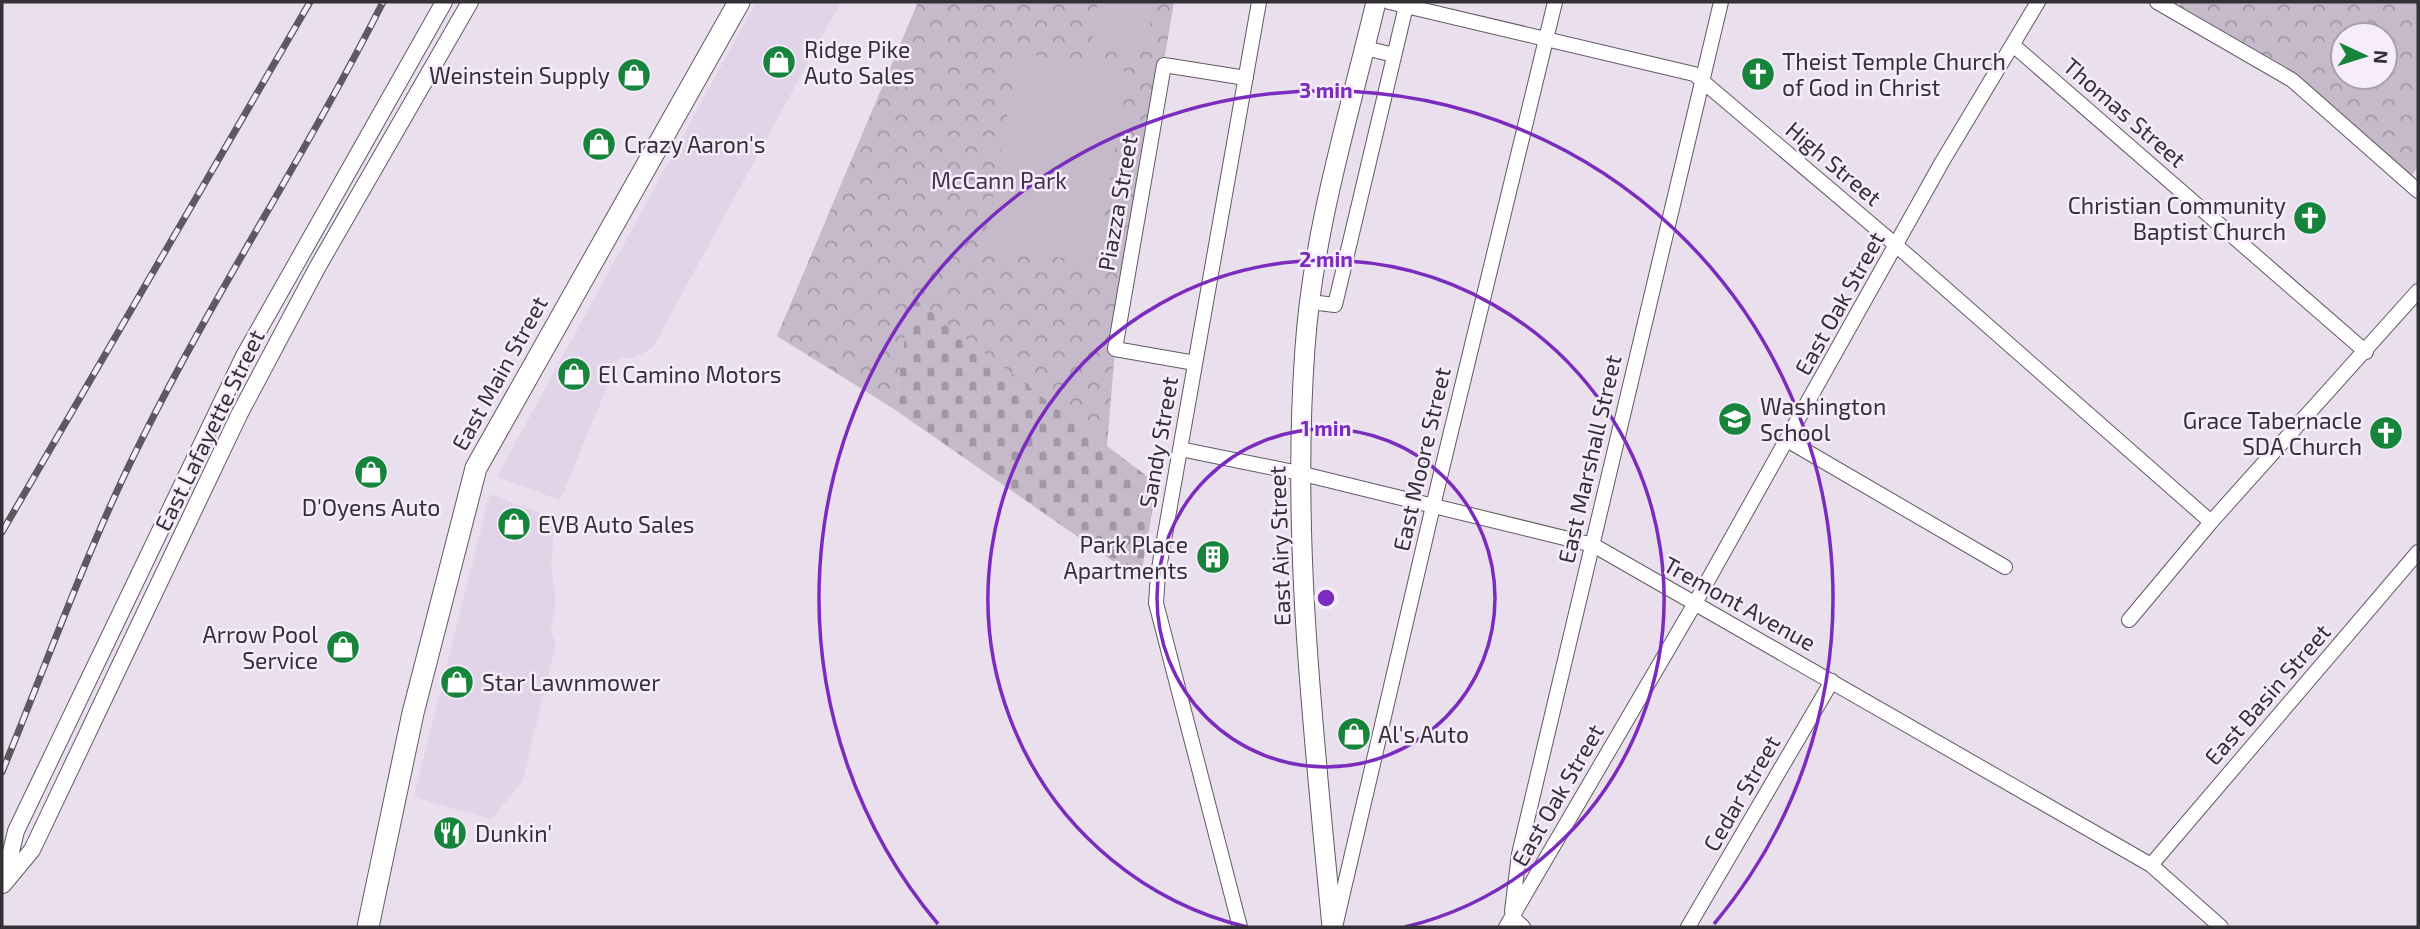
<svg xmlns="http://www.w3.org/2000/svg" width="2420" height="929" viewBox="0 0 2420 929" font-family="'Exo 2',sans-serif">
	<defs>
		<pattern id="cemetery-stones" width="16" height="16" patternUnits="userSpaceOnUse" patternTransform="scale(1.75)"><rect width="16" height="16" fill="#c5b9ca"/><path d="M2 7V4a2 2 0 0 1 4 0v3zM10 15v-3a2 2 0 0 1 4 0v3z" fill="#a197a5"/></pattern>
		<pattern id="park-crowns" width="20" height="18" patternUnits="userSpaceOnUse" patternTransform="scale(1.75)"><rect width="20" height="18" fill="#c5b9ca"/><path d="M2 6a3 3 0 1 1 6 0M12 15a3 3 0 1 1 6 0" fill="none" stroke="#a197a5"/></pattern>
	</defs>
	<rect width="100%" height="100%" fill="#e9dfed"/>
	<path fill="#e1d3e8" d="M756,2h85l-188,345 -19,11h-15l-59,142 -63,-23z
		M490,494l65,25 -4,46 5,35 -5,29 5,16 -34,137 -31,37 -77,-22z"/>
	<path fill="url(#cemetery-stones)" d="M911,296l246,188 -17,96 -246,-171z"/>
	<path fill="url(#park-crowns)" fill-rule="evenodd" d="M918,2h256l-59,347 -8,98 -196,-151 -17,113 -117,-73z
		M2182,2h236v165l-7,9 -232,-170zM2343,35h42v42h-42z"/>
	<path fill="#c5b9ca" d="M1098,2h56l-8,50 -54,-9z
		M1019,52l110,20 -34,192 -111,-20z"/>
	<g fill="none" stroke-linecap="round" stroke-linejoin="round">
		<g stroke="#625965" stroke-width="16">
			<path id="minor" d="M1389,2l305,72 203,172 314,276
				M2157,2l135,78 126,111
				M2013,45l353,307
				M1365,48l29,7
				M1310,302l25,3 71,-299
				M1195,363l-80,-14 49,-284 82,13
				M1787,440l218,127
				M1180,449l119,24 294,72 558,320 70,62
				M2129,620l82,-98 207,-231
				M2151,865l267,-313
				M1512,911l7,-57 202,-852
				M1512,917l11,10
				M1240,927l-84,-324 2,-29 101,-572
				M1335,927l98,-421 122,-504
				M1506,927l188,-322 248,-443 96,-160
				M1688,927l144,-246"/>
		</g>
		<g stroke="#625965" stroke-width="18">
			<path id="tertiary" d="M4,881l12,-50 228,-475 200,-354
				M3,885l29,-35 208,-437 77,-145 153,-266"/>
		</g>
		<g stroke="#625965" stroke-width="21">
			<path id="secondary" d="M1332,927c-18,-192 -41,-386 -27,-579 8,-117 44,-233 71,-346"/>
		</g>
		<g stroke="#625965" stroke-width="23">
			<path id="primary" d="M368,927l45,-214 63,-245 263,-466"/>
		</g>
		<use href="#minor" stroke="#fff" stroke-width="14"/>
		<use href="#tertiary" stroke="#fff" stroke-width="16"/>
		<use href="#secondary" stroke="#fff" stroke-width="19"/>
		<use href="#primary" stroke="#fff" stroke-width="21"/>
		<g stroke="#5e5960" stroke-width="7">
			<path id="rail" d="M2,532l308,-530
				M2,772c45,-109 87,-228 140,-333 74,-149 166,-288 241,-437"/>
		</g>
		<use href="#rail" stroke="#f6ecfb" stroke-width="4.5" stroke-dasharray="13" stroke-linecap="butt"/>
	</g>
	<g fill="none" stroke="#7b2cbf" stroke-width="3.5">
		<circle cx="1326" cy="598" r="169"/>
		<path d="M1247 927A338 338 0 1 1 1405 927"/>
		<path d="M938 924A507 507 0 1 1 1714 924"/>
	</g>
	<defs>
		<g id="shop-disc" transform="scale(1.75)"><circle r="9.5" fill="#17843b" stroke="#f6ecfb"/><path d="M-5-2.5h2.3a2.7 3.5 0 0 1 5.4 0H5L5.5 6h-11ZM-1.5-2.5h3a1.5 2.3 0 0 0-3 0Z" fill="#fff"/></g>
		<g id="church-disc" transform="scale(1.75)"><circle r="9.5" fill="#17843b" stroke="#f6ecfb"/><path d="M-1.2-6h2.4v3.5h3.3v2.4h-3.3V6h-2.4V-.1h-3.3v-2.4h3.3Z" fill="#fff"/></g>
		<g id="school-disc" transform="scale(1.75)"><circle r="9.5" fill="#17843b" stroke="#f6ecfb"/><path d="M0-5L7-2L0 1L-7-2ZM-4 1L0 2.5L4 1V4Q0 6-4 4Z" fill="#fff"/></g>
		<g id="building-disc" transform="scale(1.75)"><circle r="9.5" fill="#17843b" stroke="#f6ecfb"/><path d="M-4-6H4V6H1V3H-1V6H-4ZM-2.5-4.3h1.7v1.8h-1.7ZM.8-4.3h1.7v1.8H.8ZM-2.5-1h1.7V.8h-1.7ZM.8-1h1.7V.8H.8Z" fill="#fff"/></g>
		<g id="restaurant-disc" transform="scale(1.75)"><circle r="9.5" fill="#17843b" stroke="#f6ecfb"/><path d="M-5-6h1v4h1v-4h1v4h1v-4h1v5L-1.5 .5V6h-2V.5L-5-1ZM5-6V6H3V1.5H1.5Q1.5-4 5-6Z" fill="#fff"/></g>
	</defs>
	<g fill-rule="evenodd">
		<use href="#shop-disc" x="779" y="62"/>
		<use href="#church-disc" x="1758" y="74"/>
		<use href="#shop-disc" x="634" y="75"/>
		<use href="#shop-disc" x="599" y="144"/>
		<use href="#church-disc" x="2310" y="218"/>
		<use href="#shop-disc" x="574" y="374"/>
		<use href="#school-disc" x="1735" y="419"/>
		<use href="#church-disc" x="2386" y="433"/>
		<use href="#shop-disc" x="371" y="472"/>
		<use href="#shop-disc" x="514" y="524"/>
		<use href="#building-disc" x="1213" y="557"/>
		<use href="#shop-disc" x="343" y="647"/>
		<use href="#shop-disc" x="457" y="682"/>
		<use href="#shop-disc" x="1354" y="734"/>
		<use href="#restaurant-disc" x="450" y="833"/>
	</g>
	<g text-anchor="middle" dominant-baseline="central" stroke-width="5" stroke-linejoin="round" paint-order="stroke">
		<g font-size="23" fill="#343136" stroke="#f6ecfb" text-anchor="start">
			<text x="804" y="49">Ridge Pike<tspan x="804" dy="26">Auto Sales</tspan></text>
			<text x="1782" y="61">Theist Temple Church<tspan x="1782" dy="26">of God in Christ</tspan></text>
			<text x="610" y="75" text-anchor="end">Weinstein Supply</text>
			<text x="624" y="144">Crazy Aaron's</text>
			<text x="2286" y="205" text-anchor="end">Christian Community<tspan x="2286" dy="26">Baptist Church</tspan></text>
			<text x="598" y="374">El Camino Motors</text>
			<text x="1760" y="406">Washington<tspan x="1760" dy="26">School</tspan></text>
			<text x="2362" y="420" text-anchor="end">Grace Tabernacle<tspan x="2362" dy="26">SDA Church</tspan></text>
			<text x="371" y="507" text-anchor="middle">D'Oyens Auto</text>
			<text x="538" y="524">EVB Auto Sales</text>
			<text x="1188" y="544" text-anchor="end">Park Place<tspan x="1188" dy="26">Apartments</tspan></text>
			<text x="318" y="634" text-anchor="end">Arrow Pool<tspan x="318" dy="26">Service</tspan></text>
			<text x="482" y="682">Star Lawnmower</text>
			<text x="1378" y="734">Al's Auto</text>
			<text x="475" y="833">Dunkin'</text>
		</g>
		<g font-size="23" fill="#343136" stroke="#f6ecfb">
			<text transform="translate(2125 112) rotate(41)">Thomas Street</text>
			<text transform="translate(1834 163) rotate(40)">High Street</text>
			<text transform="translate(1117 203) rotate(-80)">Piazza Street</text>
			<text transform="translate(1839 303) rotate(-61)">East Oak Street</text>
			<text transform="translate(499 373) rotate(-61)">East Main Street</text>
			<text transform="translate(209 430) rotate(-64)">East Lafayette Street</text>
			<text transform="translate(1158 442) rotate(-80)">Sandy Street</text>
			<text transform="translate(1421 459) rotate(-77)">East Moore Street</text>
			<text transform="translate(1589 459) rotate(-77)">East Marshall Street</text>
			<text transform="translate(1279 546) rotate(-92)">East Airy Street</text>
			<text transform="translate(1740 603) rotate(29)">Tremont Avenue</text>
			<text transform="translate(2267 694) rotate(-49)">East Basin Street</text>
			<text transform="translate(1741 793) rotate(-60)">Cedar Street</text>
			<text transform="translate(1557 795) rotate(-60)">East Oak Street</text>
		</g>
		<g font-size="23" fill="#482e53" stroke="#f6ecfb">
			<text x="999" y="180">McCann Park</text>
		</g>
	</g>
	<circle cx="1326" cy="598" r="10" fill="#7b2cbf" stroke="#f6ecfb" stroke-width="3.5"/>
	<g font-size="21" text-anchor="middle" font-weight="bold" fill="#7b2cbf" stroke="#f6ecfb" stroke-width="5" stroke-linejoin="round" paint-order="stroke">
		<text x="1326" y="98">3 min</text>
		<text x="1326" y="267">2 min</text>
		<text x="1326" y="436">1 min</text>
	</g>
	<rect width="2420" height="929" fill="none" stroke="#343136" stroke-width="7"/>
	<g transform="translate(2364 56) rotate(94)"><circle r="33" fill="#f6ecfb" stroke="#a8a1ac" stroke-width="2"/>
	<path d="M0-5L12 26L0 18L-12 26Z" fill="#17843b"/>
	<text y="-10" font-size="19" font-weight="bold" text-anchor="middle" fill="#343136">N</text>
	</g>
</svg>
